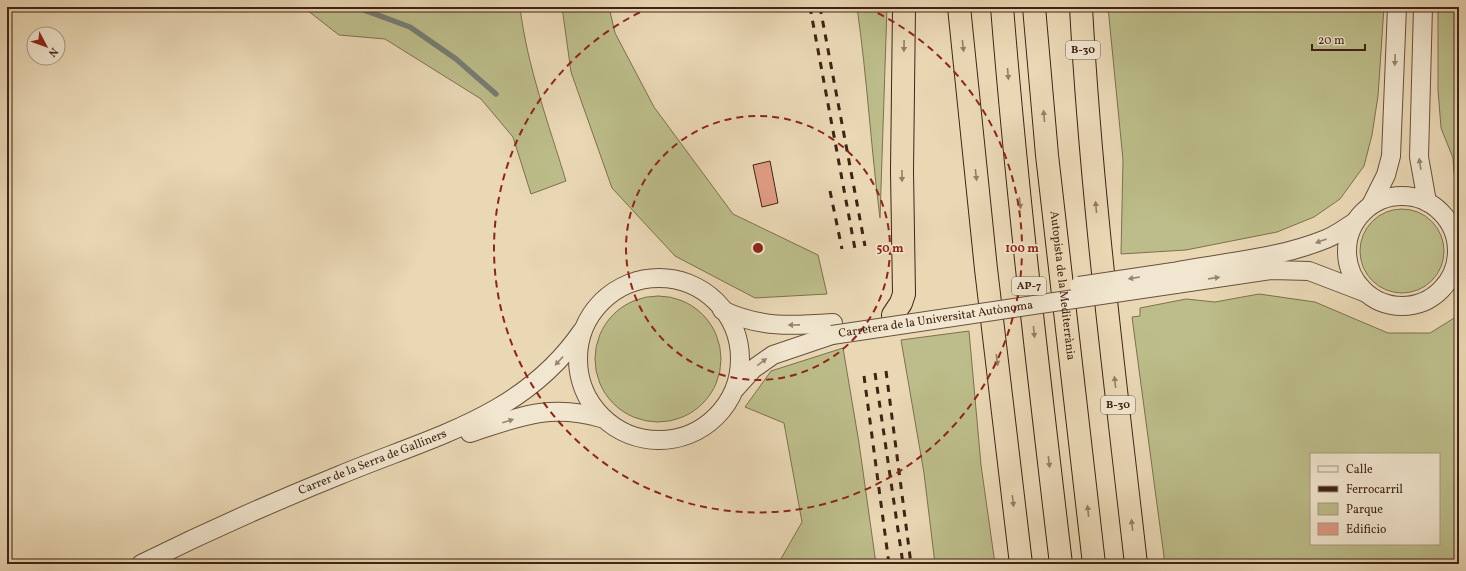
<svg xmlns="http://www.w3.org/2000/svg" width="1466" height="571" viewBox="0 0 1466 571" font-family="Vollkorn,serif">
	<rect width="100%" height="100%" fill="#ead8b5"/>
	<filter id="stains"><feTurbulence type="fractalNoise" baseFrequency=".005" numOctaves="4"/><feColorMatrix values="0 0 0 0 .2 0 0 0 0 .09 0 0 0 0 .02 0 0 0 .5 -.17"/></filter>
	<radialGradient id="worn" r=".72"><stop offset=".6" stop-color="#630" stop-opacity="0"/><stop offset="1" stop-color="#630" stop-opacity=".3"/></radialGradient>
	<path fill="#bcbd8a" stroke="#7e7050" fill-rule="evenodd" d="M303,7h217c7,59 29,118 46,174l-35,13 -18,-57 -32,-38 -96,-60 -46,-4z
		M562,7h47l6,26 39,74 79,107 85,41 9,39 -72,4 -80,-42 -63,-68 -41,-116z
		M857,7h30l-7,211c-9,-70 -13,-141 -23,-211z
		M1108,7h276l-6,89 -6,39 -8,31 -24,33 -26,18 -37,15 -91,18 -65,4 2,-94z
		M1438,7h21v177l-5,-11 -1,-15 -12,-30 -3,-38z
		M1360 251a42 42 0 1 1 84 0a42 42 0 1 1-84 0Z
		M1259,294l56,8 73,31h42l29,-18v249h-294l-33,-247 8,-1v-8l46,-9 29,3zM1311,454h128v90h-128z
		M595 359a63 63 0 1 1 126 0a63 63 0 1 1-126 0Z
		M969,331l12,134 14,99h-60l-11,-91 -23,-133z
		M843,348l16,95 17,121h-98l24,-42 -18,-99 -39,-16 26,-36z"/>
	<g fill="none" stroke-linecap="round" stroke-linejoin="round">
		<path stroke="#757d74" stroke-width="5.5" d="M356,7l54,20 46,32 40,35"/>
	</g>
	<path fill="#df9b83" stroke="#402315" d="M770,161l8,42 -16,4 -9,-42z"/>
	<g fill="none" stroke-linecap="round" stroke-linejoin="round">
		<g stroke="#6a503d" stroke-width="20">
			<g id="tertiary">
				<path d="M1423,7l-4,150 8,45"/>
				<circle cx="1402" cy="251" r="55"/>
				<path d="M1371,205l15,-30 5,-19 6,-149"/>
				<path d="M1173,272c51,-10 104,-13 153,-33 10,-4 19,-11 29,-17"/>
				<circle cx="659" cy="359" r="81"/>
				<path d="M1176,284l96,-14 37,1 55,21"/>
				<path d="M722,310c38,18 70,16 111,13"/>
				<path d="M735,389l18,-20 20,-14 59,-20"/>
				<path d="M470,433c48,-16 80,-30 131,-15"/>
				<path id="s1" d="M141,564c65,-32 132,-62 199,-89 91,-38 183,-58 242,-144"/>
			</g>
		</g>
		<g stroke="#402315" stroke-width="24">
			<path id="trunk" d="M959,7l27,262 35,295
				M1081,7c10,186 34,372 55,557
				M893,315l8,-12 3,-9 -2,-123 2,-164"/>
		</g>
		<g stroke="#402315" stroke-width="24">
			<g id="motorway">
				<path d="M1002,7c15,186 37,372 59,557"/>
				<path id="s2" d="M1034,7l13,148 47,409"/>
			</g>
		</g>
		<use href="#tertiary" stroke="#f1e6cf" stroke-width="18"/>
		<use href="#trunk" stroke="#ead8b5" stroke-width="22"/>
		<use href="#motorway" stroke="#ead8b5" stroke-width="22"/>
		<path stroke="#402315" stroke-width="3" stroke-dasharray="7 7" stroke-linecap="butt" d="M810,7l45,242
			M820,7l45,239
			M830,191l12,58
			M886,371l25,193
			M875,373l28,191
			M864,376l25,188"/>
		<g stroke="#6a503d" stroke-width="20" stroke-linecap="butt">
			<g id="tertiary-bridge">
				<path d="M1079,286l94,-14"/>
				<path id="s3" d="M832,335l344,-51"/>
			</g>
		</g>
		<use href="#tertiary-bridge" stroke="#f1e6cf" stroke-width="18"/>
	</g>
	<defs><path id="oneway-solid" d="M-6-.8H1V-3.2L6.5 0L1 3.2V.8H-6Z"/></defs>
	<g fill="#957e65">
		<use href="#oneway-solid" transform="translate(904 46) rotate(91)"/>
		<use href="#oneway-solid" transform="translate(963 46) rotate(84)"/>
		<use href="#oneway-solid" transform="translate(1008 74) rotate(85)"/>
		<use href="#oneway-solid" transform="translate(1044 116) rotate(-95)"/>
		<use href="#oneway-solid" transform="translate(976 175) rotate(84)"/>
		<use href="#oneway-solid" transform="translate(902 176) rotate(90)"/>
		<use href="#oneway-solid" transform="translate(1020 203) rotate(84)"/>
		<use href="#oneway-solid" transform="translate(1096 207) rotate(-95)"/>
		<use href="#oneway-solid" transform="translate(1034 332) rotate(84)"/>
		<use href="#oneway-solid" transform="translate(997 360) rotate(83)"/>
		<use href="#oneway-solid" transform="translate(1115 382) rotate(-96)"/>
		<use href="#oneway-solid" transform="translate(1049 462) rotate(83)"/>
		<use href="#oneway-solid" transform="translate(1013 501) rotate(83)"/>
		<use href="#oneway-solid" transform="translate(1088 511) rotate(-97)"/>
		<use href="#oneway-solid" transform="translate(1132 525) rotate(-97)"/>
	</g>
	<g fill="#988472">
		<use href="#oneway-solid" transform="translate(1395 60) rotate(92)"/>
		<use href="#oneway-solid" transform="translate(1420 164) rotate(-99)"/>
		<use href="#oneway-solid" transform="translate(1321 241) rotate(160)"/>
		<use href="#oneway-solid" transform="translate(1134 278) rotate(171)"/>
		<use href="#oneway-solid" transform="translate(1214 278) rotate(-8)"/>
		<use href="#oneway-solid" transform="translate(794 325) rotate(179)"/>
		<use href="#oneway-solid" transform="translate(559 361) rotate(133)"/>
		<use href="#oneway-solid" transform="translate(762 362) rotate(-37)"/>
		<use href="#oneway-solid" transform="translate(508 421) rotate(-18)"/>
	</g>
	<g fill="none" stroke="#8f2418" stroke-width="2" stroke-dasharray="7 5">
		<circle cx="758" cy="248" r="132"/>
		<path d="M867 8A264 264 0 1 1 649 8"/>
	</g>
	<g text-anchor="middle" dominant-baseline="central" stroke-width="3.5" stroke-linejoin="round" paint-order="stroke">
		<g fill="#f1e6cf" stroke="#755e4d" stroke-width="1">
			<rect x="1066" y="41" width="34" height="18" rx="3"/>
			<rect x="1012" y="277" width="34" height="18" rx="3"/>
			<rect x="1101" y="396" width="34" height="18" rx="3"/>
		</g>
		<g font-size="11" font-weight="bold" fill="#402315">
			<text x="1083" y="50">B-30</text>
			<text x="1029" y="286">AP-7</text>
			<text x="1118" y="405">B-30</text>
		</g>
		<g font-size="12" fill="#402315" stroke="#f1e6cf">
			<text stroke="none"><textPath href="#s2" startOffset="280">Autopista de la Mediterrània</textPath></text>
			<text stroke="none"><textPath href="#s3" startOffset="105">Carretera de la Universitat Autònoma</textPath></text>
			<text stroke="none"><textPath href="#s1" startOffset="253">Carrer de la Serra de Galliners</textPath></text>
		</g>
	</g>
	<circle cx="758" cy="248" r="6" fill="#8f2418" stroke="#f1e6cf" stroke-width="2"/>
	<g font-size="12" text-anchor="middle" font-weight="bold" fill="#8f2418" stroke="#f1e6cf" stroke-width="3.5" stroke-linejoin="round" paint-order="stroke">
		<text x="890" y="252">50 m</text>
		<text x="1022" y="252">100 m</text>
	</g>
	<rect width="1466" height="571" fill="none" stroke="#ead8b5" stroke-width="24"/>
	<rect x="8" y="8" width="1450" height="555" fill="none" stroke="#402315" stroke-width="2"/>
	<rect x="12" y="12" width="1442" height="547" fill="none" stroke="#402315"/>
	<rect x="1310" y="453" width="130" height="92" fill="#f1e6cf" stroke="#aa9885"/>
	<rect x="1318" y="466" width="20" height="6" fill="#f1e6cf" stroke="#aa9885"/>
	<text x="1346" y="473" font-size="12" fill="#402315">Calle</text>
	<rect x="1318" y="486" width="20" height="6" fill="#402315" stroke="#aa9885"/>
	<text x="1346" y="493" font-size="12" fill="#402315">Ferrocarril</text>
	<rect x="1318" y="503" width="20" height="12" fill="#bcbd8a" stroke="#aa9885"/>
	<text x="1346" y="513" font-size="12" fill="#402315">Parque</text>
	<rect x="1318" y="523" width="20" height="12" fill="#df9b83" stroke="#aa9885"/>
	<text x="1346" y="533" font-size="12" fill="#402315">Edificio</text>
	<g transform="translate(46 46) rotate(131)"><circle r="19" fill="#f1e6cf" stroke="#aa9885"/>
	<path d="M0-3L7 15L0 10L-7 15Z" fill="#8f2418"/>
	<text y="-6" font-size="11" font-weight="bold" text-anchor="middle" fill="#402315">N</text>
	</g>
	<path d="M1312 44v6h53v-6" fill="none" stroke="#402315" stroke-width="2"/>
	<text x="1318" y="44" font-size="12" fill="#402315" stroke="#f1e6cf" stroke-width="3" paint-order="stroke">20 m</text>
	<rect width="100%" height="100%" filter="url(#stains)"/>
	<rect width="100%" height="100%" fill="url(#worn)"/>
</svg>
